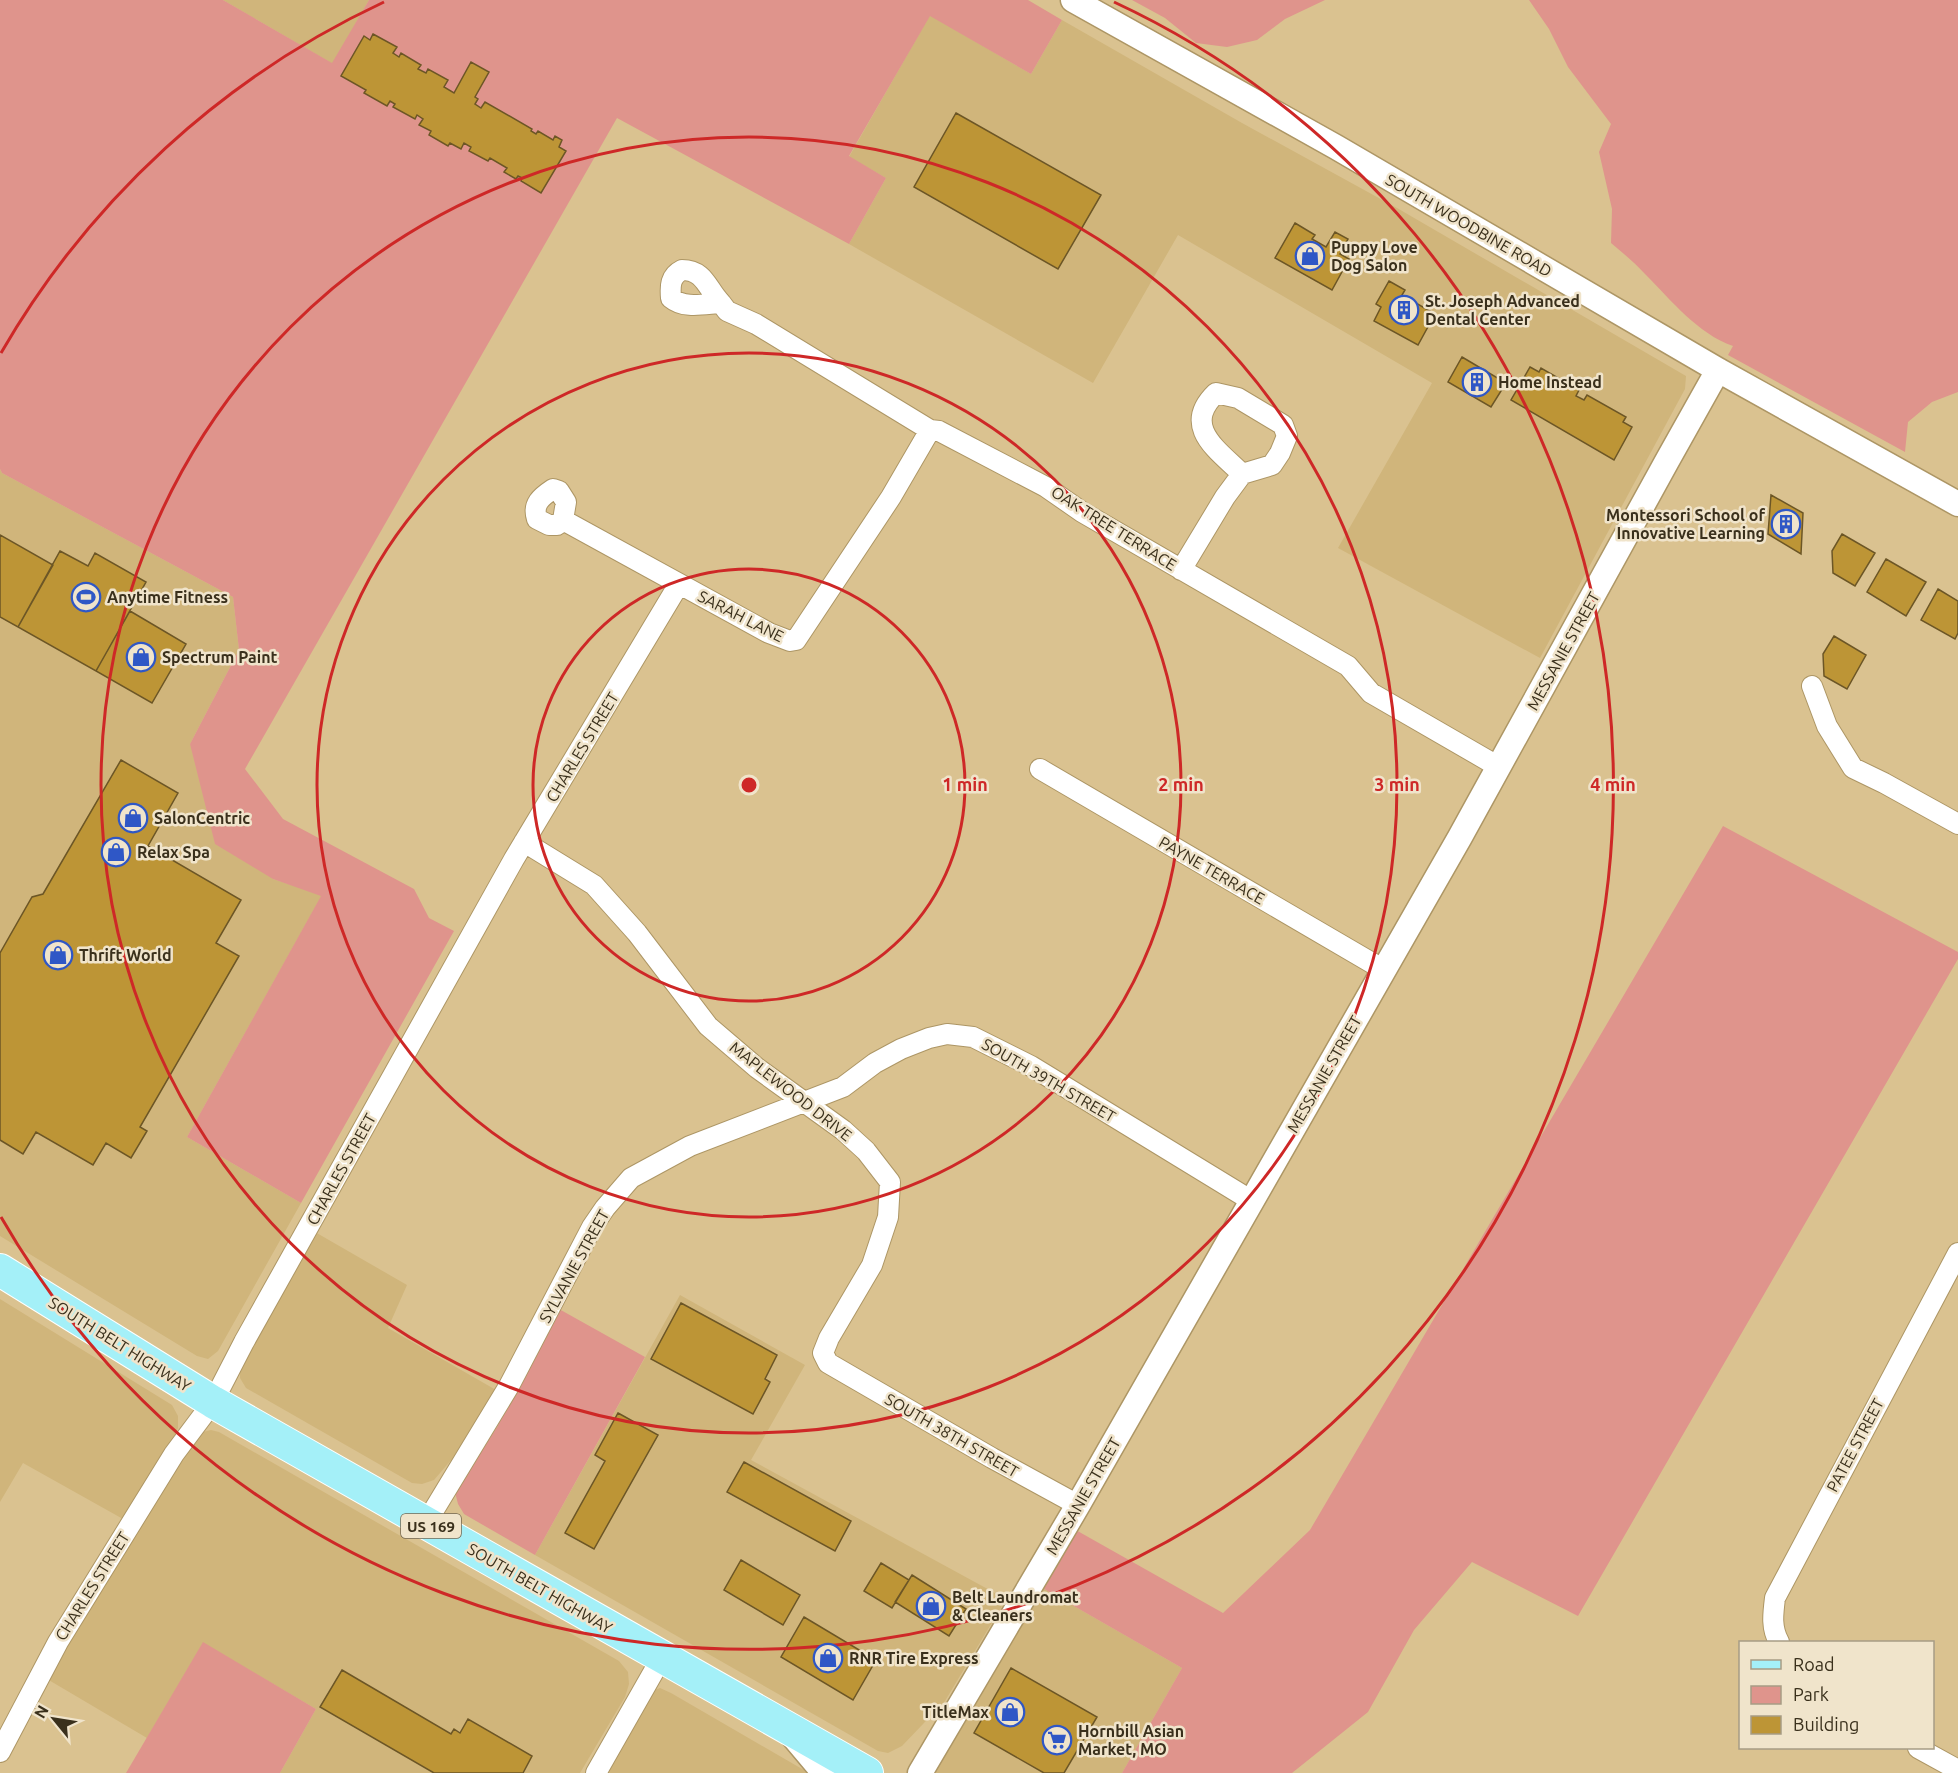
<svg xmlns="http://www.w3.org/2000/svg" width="1958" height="1773" viewBox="0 0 1958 1773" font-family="Ubuntu,sans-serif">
	<rect width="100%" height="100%" fill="#dac290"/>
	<path fill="#d0b57b" d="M223,0h146l-36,64z
		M930,15l101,59 31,-54 180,103 155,85 289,168 -1,13 -145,269 -202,-110 94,-165 -254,-148 -85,148 -244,-139 37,-66 -37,-21z
		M0,469l2,4 231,124 6,53 -49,94 83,135 49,16 -135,242 114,66 -83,148 -10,8 -11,-3 -197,-120z
		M315,1232l92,53 -19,43 108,62 -44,69 -18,21 -12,4 -10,-1 -166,-95 -6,-10v-13z
		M680,1295l125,70 -54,95 255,139 -61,102 -43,45 -14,7 -10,-2 -343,-196z
		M0,1299l172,106 6,11v12l-8,17 -47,74 -100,-56 -23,39z
		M211,1430l8,2 400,229 9,11 1,12 -4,13 -45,76h-300l36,-64 -113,-66 -56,95 -100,-59 37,-67 106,-168 13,-12z
		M1039,1586l143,82 -60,105h-186v-5z
		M660,1688l11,5 138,80h-207l47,-81z"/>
	<path fill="#df948c" d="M0,0h223l109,63 37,-63h659l34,20 -31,54 -101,-58 -81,140 37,22 -37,66 -232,-126 -372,651 38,50 131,70 15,29 25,13 -153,272 -114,-66 134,-241 -48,-17 -58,-35 -25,-100 49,-94 -6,-53 -231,-124 -2,-4z
		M1132,0h193l-40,19 -28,21 -30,7 -31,-4 -31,-25z
		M1529,0h429v392l-26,10 -24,20 -3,30 -177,-97 5,-9c-35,-12 -62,-46 -87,-71 -11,-12 -23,-22 -35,-32l1,-34 -13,-57 12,-28 -43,-57 -19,-38z
		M1723,826l235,126v7l-380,657 -106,-54 -58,68 -46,82 -76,61h-170l60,-105 -143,-82 35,-57 149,84 87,-83z
		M559,1309l86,48 -110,198 -71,-41 -6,-10 -3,-12 42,-65z
		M203,1642l113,67 -36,64h-154z"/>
	<path fill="#bd9536" stroke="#6c5626" stroke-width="1.5" d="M373,34l24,13 -4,6 6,4 2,-4 20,12 -3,4 8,4 2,-4 20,11 -4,7 10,6 17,-31 18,10 -14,25 3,2 -3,5 6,4 4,-6 47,27 -1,2 5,3 2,-3 15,9 2,-4 7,4 -3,7 7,4 -25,42 -20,-12 1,-3 -4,-2 -2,3 -12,-7 3,-4 -17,-10 -2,3 -19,-10 2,-4 -7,-4 -3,6 -11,-6 -2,3 -19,-11 2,-4 -12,-6 4,-6 -6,-4 -2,4 -22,-12 2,-3 -5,-3 -3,5 -23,-13 2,-3 -25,-14 23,-40 6,4z
		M956,113l145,82 -43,74 -144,-82z
		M1295,223l20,12 -3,4 14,8 9,-15 13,7 -8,15 9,5 -17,31 -57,-32z
		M1389,281l16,9 -3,5 33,19 -17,31 -44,-24 7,-14 -5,-3z
		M1462,357l44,26 -15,24 -43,-25z
		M1530,367l9,5 2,-4 38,22 -3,6 8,4 3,-5 39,22 -3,5 9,5 -18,33 -103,-60z
		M1771,495l32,18 -2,41 -33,-20z
		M1842,534l33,19 -20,33 -22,-13 -1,-22z
		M0,535l53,30 -35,62 -18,-10z
		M60,551l28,15 7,-13 51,29 -50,89 -78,-44z
		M1886,559l40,23 -20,34 -39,-24z
		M1938,589l20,12v32l-3,6 -34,-19z
		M130,611l56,33 -34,59 -56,-32z
		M1834,636l32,19 -19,34 -23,-13 -1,-22z
		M121,760l57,33 -30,53 93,54 -25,43 23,13 -99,171 7,4 -16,27 -25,-15 -13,22 -57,-33 -13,22 -23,-14v-187l32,-56 11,-3z
		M681,1303l96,52 -12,24 5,3 -17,32 -102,-55z
		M618,1413l40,22 -64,114 -29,-16 40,-72 -10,-6z
		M744,1462l107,59 -16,30 -108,-59z
		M741,1560l59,35 -17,30 -59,-35z
		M881,1563l28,17 -17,28 -28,-17z
		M912,1575l54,34 -17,27 -54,-34z
		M804,1617l72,43 -23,40 -72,-43z
		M1011,1668l86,49 -33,56h-20l-70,-40z
		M342,1670l109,64 3,-5 6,4 8,-14 64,37 -9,17h-89l-114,-66z"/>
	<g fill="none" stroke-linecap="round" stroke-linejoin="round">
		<g stroke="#ad9665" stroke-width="22">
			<path id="minor" d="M682,270c23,0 25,19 39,33 -17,1 -37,6 -50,-5 -1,-12 -1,-22 11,-28z
				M721,303l6,8 29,13 174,106 9,1 107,56 36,25 266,154 23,27 128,74
				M1216,393l22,5 45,27 4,11 -7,17 -8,12 -30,9c-24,-24 -61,-47 -26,-81z
				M553,489l6,2 7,11 -3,18 -6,5h-8l-12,-6c-5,-15 4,-22 16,-30z
				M563,520l206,113 21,8 6,-1 95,-143 39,-67
				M1181,570l44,-73 17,-23
				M1812,686l15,40 26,42 31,15 74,41
				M1040,769l344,201
				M524,842l70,43 43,48 71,93 49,42 86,62 23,21 24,31 -2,35 -16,48 -43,73 -6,15 5,10 164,95 86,47
				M426,1523l83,-137 83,-159 13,-19 26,-30 59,-32 153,-59 32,-24 26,-14 28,-11 18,-4 26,3 58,29 221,135
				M1779,1642c-8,-14 -6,-28 -4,-44l183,-345
				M1918,1748l40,22
				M0,1752l58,-110 116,-188 39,-52 31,-60 270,-483 165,-275
				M596,1773l66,-116"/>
		</g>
		<g stroke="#ad9665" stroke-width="27">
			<path id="tertiary" d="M1073,0l263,147 382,223 240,134
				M792,1735l32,38
				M920,1773l158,-268 382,-668 207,-376 51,-91"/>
		</g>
		<g stroke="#fff" stroke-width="34">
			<path id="primary" d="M0,1270l213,132 654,371"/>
		</g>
		<use href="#minor" stroke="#fff" stroke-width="20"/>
		<use href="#tertiary" stroke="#fff" stroke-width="24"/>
		<use href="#primary" stroke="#a4f0f8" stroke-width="32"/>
	</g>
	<g fill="none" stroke="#ce2827" stroke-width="3">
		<circle cx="749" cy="785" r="216"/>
		<circle cx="749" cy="785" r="432"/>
		<circle cx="749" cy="785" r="648"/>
		<path d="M1 353A864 864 0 0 1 384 2M1114 2A864 864 0 1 1 1 1217"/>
	</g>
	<defs>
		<g id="shop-ring" transform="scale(1.5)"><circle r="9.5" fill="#f0e4cb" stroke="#2f57c6" stroke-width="1.5"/><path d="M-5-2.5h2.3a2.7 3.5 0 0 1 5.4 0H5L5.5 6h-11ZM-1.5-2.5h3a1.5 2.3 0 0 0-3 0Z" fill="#2f57c6"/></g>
		<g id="building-ring" transform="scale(1.5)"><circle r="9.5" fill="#f0e4cb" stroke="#2f57c6" stroke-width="1.5"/><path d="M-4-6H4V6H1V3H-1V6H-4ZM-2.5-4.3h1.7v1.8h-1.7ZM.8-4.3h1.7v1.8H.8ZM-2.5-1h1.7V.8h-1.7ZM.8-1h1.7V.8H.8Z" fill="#2f57c6"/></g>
		<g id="stadium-ring" transform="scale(1.5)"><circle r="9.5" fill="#f0e4cb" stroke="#2f57c6" stroke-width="1.5"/><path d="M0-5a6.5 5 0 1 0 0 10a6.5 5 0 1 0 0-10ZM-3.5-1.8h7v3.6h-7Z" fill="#2f57c6"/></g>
		<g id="supermarket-ring" transform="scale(1.5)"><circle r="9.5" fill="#f0e4cb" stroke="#2f57c6" stroke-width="1.5"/><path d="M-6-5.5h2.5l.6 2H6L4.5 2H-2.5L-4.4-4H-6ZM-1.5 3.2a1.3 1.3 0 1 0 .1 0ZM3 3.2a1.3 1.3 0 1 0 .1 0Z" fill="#2f57c6"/></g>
	</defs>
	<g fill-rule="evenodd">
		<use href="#shop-ring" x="1310" y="256"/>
		<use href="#building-ring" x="1404" y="310"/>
		<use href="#building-ring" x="1477" y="382"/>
		<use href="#building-ring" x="1786" y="524"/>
		<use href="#stadium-ring" x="86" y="597"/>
		<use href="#shop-ring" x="141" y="657"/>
		<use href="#shop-ring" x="133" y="818"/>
		<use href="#shop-ring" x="116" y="852"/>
		<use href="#shop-ring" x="58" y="955"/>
		<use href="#shop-ring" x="931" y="1606"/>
		<use href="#shop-ring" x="828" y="1658"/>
		<use href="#shop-ring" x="1010" y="1712"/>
		<use href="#supermarket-ring" x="1057" y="1740"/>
	</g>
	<g text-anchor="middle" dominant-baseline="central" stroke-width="5" stroke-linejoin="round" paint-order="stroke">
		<rect fill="#f0e4cb" stroke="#716650" stroke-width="1.5" x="401" y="1514" width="60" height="24" rx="4.5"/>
		<g font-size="15" font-weight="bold" fill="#3a301c">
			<text x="431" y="1526">US 169</text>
		</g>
		<g font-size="16" fill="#3a301c" stroke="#f0e4cb">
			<text transform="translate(1469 225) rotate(30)">SOUTH WOODBINE ROAD</text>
			<text transform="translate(1114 528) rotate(32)">OAK TREE TERRACE</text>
			<text transform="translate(741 616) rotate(27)">SARAH LANE</text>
			<text transform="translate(1563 651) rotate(-61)">MESSANIE STREET</text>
			<text transform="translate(582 747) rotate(-59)">CHARLES STREET</text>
			<text transform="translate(1212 870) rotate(30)">PAYNE TERRACE</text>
			<text transform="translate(1324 1074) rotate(-60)">MESSANIE STREET</text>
			<text transform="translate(1049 1080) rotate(30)">SOUTH 39TH STREET</text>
			<text transform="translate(791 1091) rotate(38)">MAPLEWOOD DRIVE</text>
			<text transform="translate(341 1169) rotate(-61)">CHARLES STREET</text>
			<text transform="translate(574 1266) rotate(-61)">SYLVANIE STREET</text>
			<text transform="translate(120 1344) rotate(32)">SOUTH BELT HIGHWAY</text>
			<text transform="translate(952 1435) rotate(30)">SOUTH 38TH STREET</text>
			<text transform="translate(1855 1445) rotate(-62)">PATEE STREET</text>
			<text transform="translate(1083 1496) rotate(-60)">MESSANIE STREET</text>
			<text transform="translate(92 1586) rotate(-58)">CHARLES STREET</text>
			<text transform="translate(540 1588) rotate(30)">SOUTH BELT HIGHWAY</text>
		</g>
		<g font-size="16" font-weight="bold" fill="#3a301c" stroke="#f0e4cb" text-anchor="start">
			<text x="1331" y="247">Puppy Love<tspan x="1331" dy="18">Dog Salon</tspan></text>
			<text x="1425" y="301">St. Joseph Advanced<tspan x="1425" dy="18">Dental Center</tspan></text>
			<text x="1498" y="382">Home Instead</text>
			<text x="1765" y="515" text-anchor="end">Montessori School of<tspan x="1765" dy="18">Innovative Learning</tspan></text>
			<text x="107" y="597">Anytime Fitness</text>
			<text x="162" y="657">Spectrum Paint</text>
			<text x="154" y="818">SalonCentric</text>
			<text x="137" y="852">Relax Spa</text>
			<text x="79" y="955">Thrift World</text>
			<text x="952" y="1597">Belt Laundromat<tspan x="952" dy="18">&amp; Cleaners</tspan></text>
			<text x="849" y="1658">RNR Tire Express</text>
			<text x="989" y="1712" text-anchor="end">TitleMax</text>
			<text x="1078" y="1731">Hornbill Asian<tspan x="1078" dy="18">Market, MO</tspan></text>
		</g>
	</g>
	<circle cx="749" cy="785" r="9" fill="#ce2827" stroke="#f0e4cb" stroke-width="3"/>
	<g font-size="18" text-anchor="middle" font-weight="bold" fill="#ce2827" stroke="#f0e4cb" stroke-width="5" stroke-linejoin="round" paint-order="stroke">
		<text x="965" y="791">1 min</text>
		<text x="1181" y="791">2 min</text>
		<text x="1397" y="791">3 min</text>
		<text x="1613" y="791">4 min</text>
	</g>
	<rect x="1739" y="1641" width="195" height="108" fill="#f0e4cb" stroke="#a79c85" stroke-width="1.5"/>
	<rect x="1751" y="1660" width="30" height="9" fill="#a4f0f8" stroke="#a79c85" stroke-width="1.5"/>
	<text x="1793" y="1671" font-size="18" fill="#3a301c">Road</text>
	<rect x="1751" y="1686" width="30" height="18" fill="#df948c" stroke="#a79c85" stroke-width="1.5"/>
	<text x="1793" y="1701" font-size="18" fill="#3a301c">Park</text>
	<rect x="1751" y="1716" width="30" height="18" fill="#bd9536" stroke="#a79c85" stroke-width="1.5"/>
	<text x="1793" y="1731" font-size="18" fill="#3a301c">Building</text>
	<g transform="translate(54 1719) rotate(300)" stroke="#f0e4cb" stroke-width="4.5" paint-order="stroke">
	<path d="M0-4.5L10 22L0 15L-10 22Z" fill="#3a301c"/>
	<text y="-9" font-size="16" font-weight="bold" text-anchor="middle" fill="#3a301c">N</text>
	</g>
</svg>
